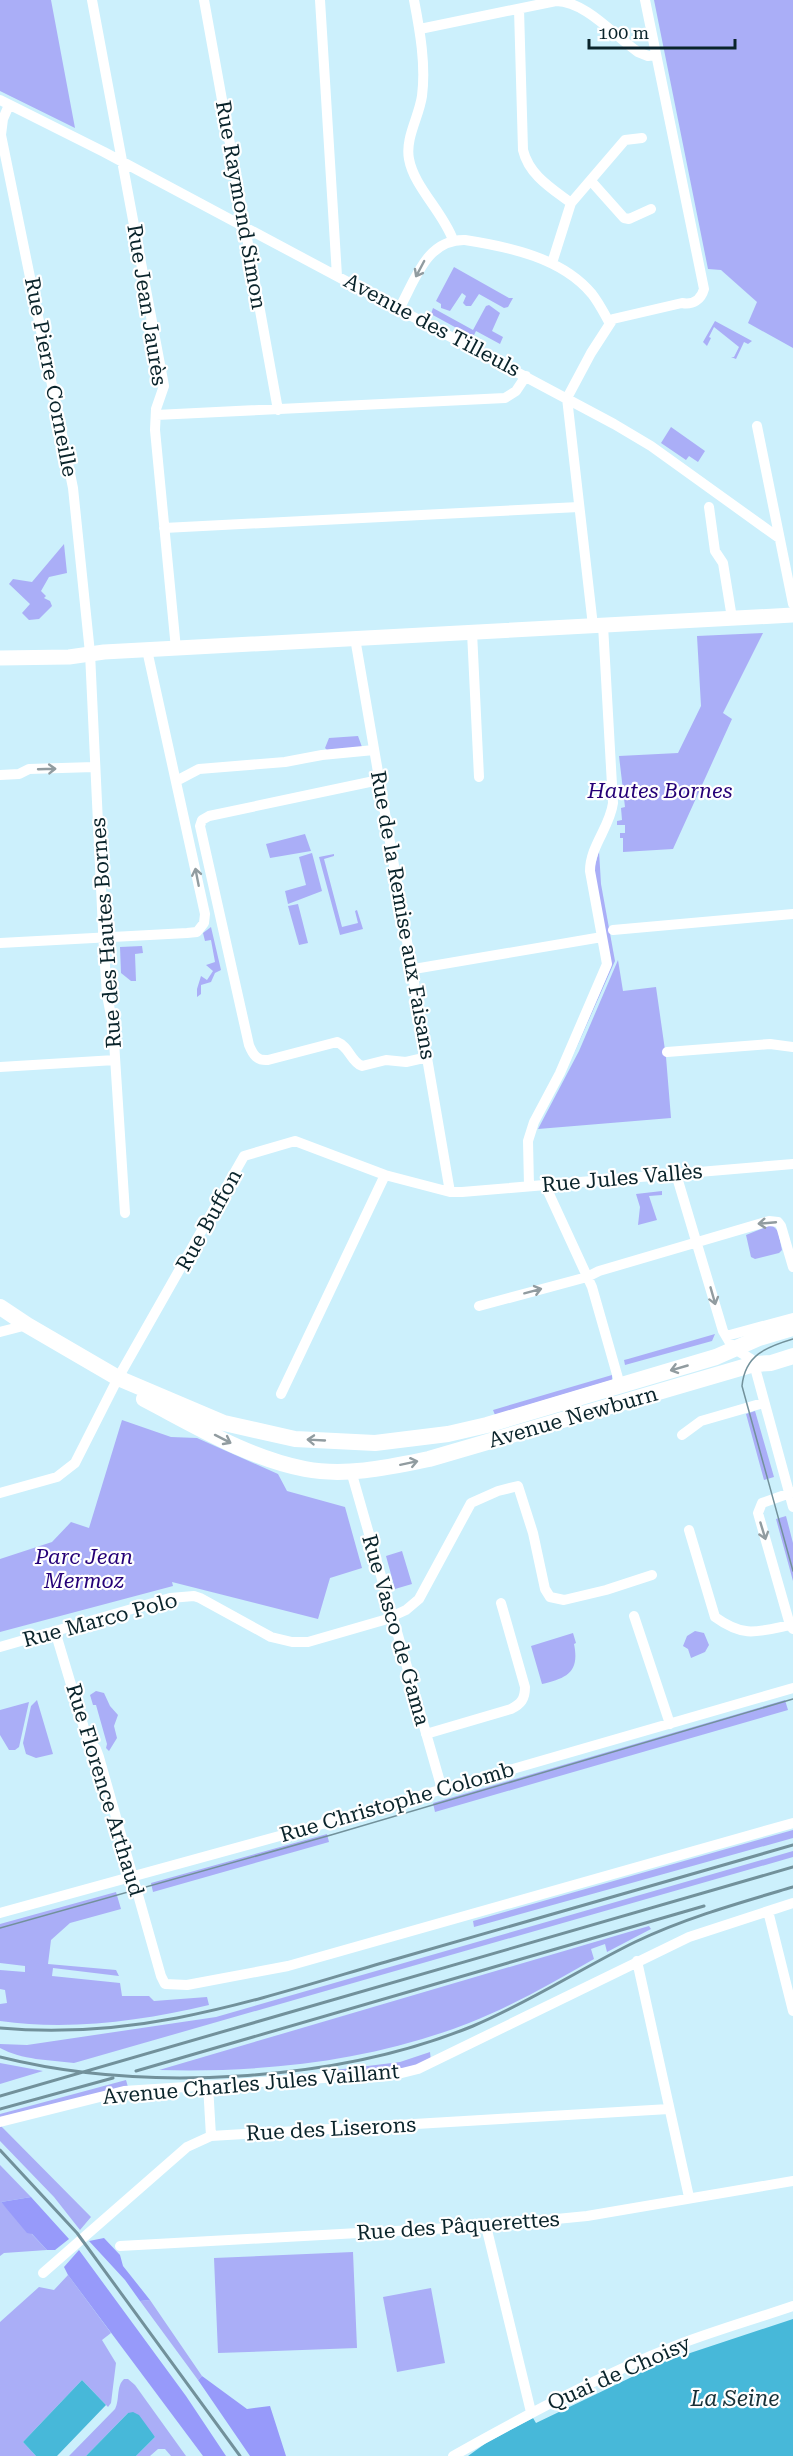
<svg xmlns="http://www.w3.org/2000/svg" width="793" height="2456" viewBox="0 0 793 2456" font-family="'Roboto Serif',serif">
	<rect width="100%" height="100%" fill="#ccf0fc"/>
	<path fill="#aaaef7" d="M0,0h51l24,128 -75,-37z
		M654,0h139v348l-45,-25 9,-21 -36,-32 -13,-1z
		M454,267l55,31h4l-5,9 -4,1 -25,-14 -8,12h-5l-3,-3 3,-7 -4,-3 -12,18 -9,-3v-4l-5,-3z
		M489,305l11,8 -8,18 11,6 -3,7 -24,-13 -3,6 -42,-23 2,-6 40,22 13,-24z
		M715,321l37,20 -4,3 -4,-2 -8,17 -5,-2h3l5,-10 -25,-20 -5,10 2,1 -4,8 -4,-4z
		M671,427l34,24 -7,11 -9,-6 -3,4 -25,-17z
		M64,544l3,29 -18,4 -8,14 5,5 -2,2 6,3 2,5 -13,13 -10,1 -7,-7 8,-9 -21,-20 4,-5 19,3z
		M763,633l-40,80 9,6 -59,130 -50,3v-14h-3v-5h5v-8h-8v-4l5,-1 -1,-12 4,-1 -6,-51 59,-3 23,-47 -4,-70z
		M358,736l4,11 -35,3 -2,-2 4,-10z
		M305,834l6,17 -41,7 -4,-14z
		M599,851l2,33 14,77 -44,99 40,-93 -17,-98z
		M312,853l10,38 -34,13 -3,-13 21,-6 -7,-28z
		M334,854v2l-10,3 18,68 16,-4 -3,-12 2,-1 6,19 -23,6 -21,-78z
		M298,904l10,39 -9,2 -11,-39z
		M211,927l10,43 -6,3 -4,9 -10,3v9l-4,3v-8l4,-13 6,4 6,-9 -7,-6 9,-3 -4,-22 -6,1 -2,-8z
		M142,946l1,7 -8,1 1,27h-5l-10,-8 -1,-26z
		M618,960l5,31 33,-4 10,70 5,61 -133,11 41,-78z
		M662,1191v4l-13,1 8,24 -19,5 2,-18 -4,-13z
		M768,1226h5l5,5 4,19 -3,3 -24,6 -4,-2 -5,-22z
		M715,1334l-3,7 -87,24 -1,-5 4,-1z
		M612,1375v5l-117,35 -2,-5z
		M755,1411l19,66 -10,3 -18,-66z
		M122,1420l49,17 26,1 81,36 9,17 58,16 17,61 -32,10 -12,41 -146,-37 1,4 -173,46v-73l52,-17 19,-20 18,6z
		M786,1516l7,27v38l-17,-62z
		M402,1551l10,33 -17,5 -9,-33z
		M695,1631l9,2 5,12 -4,7 -14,6 -3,-9 -5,-3 4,-10z
		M573,1633l3,10 -2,1c6,29 -8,34 -32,40l-11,-38z
		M96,1691l8,2 6,13 8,9 -4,11 3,12 -8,13 -3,-3 1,-4 -11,-39h-3l-3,-10z
		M37,1700l16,54 -17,4 -10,-4 -3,-11 8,-37z
		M785,1700l3,10 -353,102 -2,-9z
		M29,1702l-10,45 -4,3h-6l-9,-15v-25z
		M793,1830v8l-319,89 -1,-6z
		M327,1834l2,8 -176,50 -2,-9z
		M793,1851v6l-719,206c-25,-3 -52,-3 -74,-15v-4l27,1 189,-28z
		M116,1892l5,17 -51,14 -19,17 -3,24 68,6 3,6 -66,-8 -1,8 68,7 2,13h27l5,5 53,-4 2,8c-68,16 -139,26 -209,16v-17l7,-1 -2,-13 -5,-1v-19l25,2v-6l-25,-3v-39z
		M649,1926l2,3 -44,23 -2,-8 -14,5 3,10c-40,23 -82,47 -125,64 -97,38 -206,50 -310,47z
		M430,2052l1,9 -19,7 -77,5v-3l65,-8z
		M0,2063l43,8 -43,13z
		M126,2080l2,7 -128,33v-6z
		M0,2125l91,92 -11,13 -26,-33 -54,-56z
		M0,2165l31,32 -30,5 46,48 -43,3 -4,3z
		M353,2252l4,96 -139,5 -4,-95z
		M68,2275l43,58 -9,7 14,23 -5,40 -3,4 -26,-27 -59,62 13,14h-36v-134l39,-35 15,3z
		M431,2288l14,75 -48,9 -14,-75z
		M150,2300l52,76 -4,4 -58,-79z
		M124,2379h4l7,6 51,71h-15l-6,-7h-7l-8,7h-14l19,-19 -27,-24 -42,43h-17l46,-47c5,-9 1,-23 9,-30z"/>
	<path fill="#979afa" d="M31,2197l38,42 -14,11h-8l-15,-16 -5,-1 -26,-31z
		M104,2238l16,17 3,11 27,34 -10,1 -15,-21 -36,-39z
		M79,2250l107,146 40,60h-23l-135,-181 -4,-8z
		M202,2376l45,33 23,-3 16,50h-36l-52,-76z"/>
	<path fill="#47b8d9" d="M793,2319v137h-325l18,-13 47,-25 3,5 127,-61z
		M82,2380l24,25 -49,51h-21l-13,-14z
		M133,2412l6,3 16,22 -19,19h-50l42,-43z"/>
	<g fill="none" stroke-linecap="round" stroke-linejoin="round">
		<path stroke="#fff" stroke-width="10" d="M92,0l72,386 -8,23 -1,21 21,219
			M204,0l74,410
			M320,0l17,276
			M414,0c6,31 12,65 8,96 -3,21 -17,42 -13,63 5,28 34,53 44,81
			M519,9l4,141c6,25 28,38 48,53
			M420,29l136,-28c31,1 57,34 82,51l10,4 8,-1
			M0,100l104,52 510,272 37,22 128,92
			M9,105l-6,14 -2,16 72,353 17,165 14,298 3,44 6,31 12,187
			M591,181l33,37 5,1 22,-10
			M552,263l19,-60 54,-63 17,-2
			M399,309c16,-28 27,-70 66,-69 45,7 97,18 127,54 7,9 12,19 17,28
			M567,398l24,-45 22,-34 69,-16c11,2 19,-3 22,-14l-59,-289
			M567,398l26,228
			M156,415l349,-17 11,-7 10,-15
			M757,426l36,178
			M709,507l6,44 8,12 9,55
			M164,528l415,-21
			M472,632l7,145
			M355,638l95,554
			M0,775l19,-1 10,-5 65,-2
			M180,779l19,-10 86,-7 37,-7 52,-5
			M379,780l-170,36 -7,4 -2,6 49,219c4,10 8,16 19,15l69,-18c13,5 13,19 25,24l24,-6 20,2 22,-5
			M613,930l180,-16
			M0,943l187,-10 10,-1 7,-9 1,-9 -58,-264
			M414,969l188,-32
			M667,1052l103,-8 23,3
			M0,1067l115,-7
			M676,1174l47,157 10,17 18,11 3,5 39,143
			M545,1185l47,102 28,98
			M529,1186l-1,-45 6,-19 26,-49 47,-109 -17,-93c0,-25 20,-44 23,-68l-10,-178
			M479,1306l108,-29 12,-6 170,-50 9,1 3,4 12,41
			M0,1332l27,-7
			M726,1336l67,-18
			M281,1394l104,-219
			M682,1435l19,-14 62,-18
			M351,1471l91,318
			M793,1492l-31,11 -4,10 32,112 3,4
			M0,1493l57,-16 18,-14 43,-85 126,-222 51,-15 90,34 65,17h12l331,-28
			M689,1530l26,87c29,21 42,15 75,8
			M634,1616l36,108
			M55,1631l32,107 9,11 3,8 62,219 4,8 22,1 101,-19 505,-143
			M0,1647l170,-49 24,-2 6,2 71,39 21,5h16l76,-22 22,-10 13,-11 52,-96 27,-12 20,-5 15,47 12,56 5,8 14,3 42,-10 46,-15
			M426,1734l85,-25c10,-5 14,-10 14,-22l-24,-84
			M768,1911l25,100
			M0,1913l305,-84 488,-141
			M637,1961l52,236
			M208,2085l3,51
			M0,2122l124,-31 278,-18 16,-4 271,-132 104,-34
			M486,2226l45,186
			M120,2246l366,-20 101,-10 206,-35
			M43,2273l144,-126 24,-11 458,-27
			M453,2456c73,-41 148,-81 227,-112 37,-14 75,-25 113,-38"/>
		<path stroke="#fff" stroke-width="15" d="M0,658l69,-1 35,-5 689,-37"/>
		<path stroke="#fff" stroke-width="16" d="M0,1307l27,18 91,53 106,45 71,16 80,4 73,-9 39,-9 229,-68 43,-19 34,-10
			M144,1399c52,27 104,59 161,70 41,8 85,-2 124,-10l325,-95 17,-1 22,-7"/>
		<path stroke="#72919b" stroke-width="1.5" d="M793,1339c-27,8 -48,16 -51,47l51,185
			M0,1928l331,-93 462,-136"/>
		<path stroke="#72919b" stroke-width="3" d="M0,2028c143,13 261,-30 396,-69 132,-38 264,-77 397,-114
			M0,2057c144,36 336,25 473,-31 57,-24 107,-57 162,-84 50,-24 104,-39 158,-55
			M136,2071l568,-165
			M0,2096l793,-229
			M0,2109l113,-31
			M0,2150l77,83 163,223"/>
	</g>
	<defs><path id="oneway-shaft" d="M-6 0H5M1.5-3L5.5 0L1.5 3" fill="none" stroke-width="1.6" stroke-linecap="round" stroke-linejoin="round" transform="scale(1.5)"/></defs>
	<g stroke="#919ca0">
		<use href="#oneway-shaft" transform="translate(420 269) rotate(118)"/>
		<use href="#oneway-shaft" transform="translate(47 769) rotate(-2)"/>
		<use href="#oneway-shaft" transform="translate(197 877) rotate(-101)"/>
		<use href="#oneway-shaft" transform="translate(767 1223) rotate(175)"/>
		<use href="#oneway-shaft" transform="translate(533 1291) rotate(-15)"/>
		<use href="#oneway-shaft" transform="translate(713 1296) rotate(74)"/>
		<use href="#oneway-shaft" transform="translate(679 1368) rotate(164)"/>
		<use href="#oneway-shaft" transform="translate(223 1439) rotate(27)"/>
		<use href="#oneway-shaft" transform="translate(316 1440) rotate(-177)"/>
		<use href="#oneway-shaft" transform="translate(409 1463) rotate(-12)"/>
		<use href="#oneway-shaft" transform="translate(763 1531) rotate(73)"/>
	</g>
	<g text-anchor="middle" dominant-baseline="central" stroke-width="4.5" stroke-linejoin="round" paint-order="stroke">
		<g font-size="21" fill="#0a242b" stroke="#fff">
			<text transform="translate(241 205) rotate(80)">Rue Raymond Simon</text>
			<text transform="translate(147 305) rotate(81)">Rue Jean Jaurès</text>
			<text transform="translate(432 325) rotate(28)">Avenue des Tilleuls</text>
			<text transform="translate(51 377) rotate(79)">Rue Pierre Corneille</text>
			<text transform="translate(403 915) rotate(80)">Rue de la Remise aux Faisans</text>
			<text transform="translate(106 933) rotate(-94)">Rue des Hautes Bornes</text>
			<text transform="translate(622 1178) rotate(-5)">Rue Jules Vallès</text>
			<text transform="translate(209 1220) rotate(-61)">Rue Buffon</text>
			<text transform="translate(573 1417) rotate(-16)">Avenue Newburn</text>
			<text transform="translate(100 1620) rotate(-15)">Rue Marco Polo</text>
			<text transform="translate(396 1630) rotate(74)">Rue Vasco de Gama</text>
			<text transform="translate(105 1790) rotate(73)">Rue Florence Arthaud</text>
			<text transform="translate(397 1802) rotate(-16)">Rue Christophe Colomb</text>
			<text transform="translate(251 2084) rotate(-5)">Avenue Charles Jules Vaillant</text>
			<text transform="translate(331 2129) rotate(-3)">Rue des Liserons</text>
			<text transform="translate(458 2226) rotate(-4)">Rue des Pâquerettes</text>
			<text transform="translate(619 2373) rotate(-24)">Quai de Choisy</text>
		</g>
		<g font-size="21" font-style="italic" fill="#250077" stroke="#fff">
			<text x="660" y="791">Hautes Bornes</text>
			<text x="84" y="1557">Parc Jean<tspan x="84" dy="24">Mermoz</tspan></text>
		</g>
		<g font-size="22" font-style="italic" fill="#173037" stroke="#fff">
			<text x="735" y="2398">La Seine</text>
		</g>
	</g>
	<path d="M589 39v9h146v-9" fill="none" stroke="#0a242b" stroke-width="3"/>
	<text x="598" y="39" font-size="18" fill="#0a242b" stroke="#ffffff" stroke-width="4.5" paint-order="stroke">100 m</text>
</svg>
